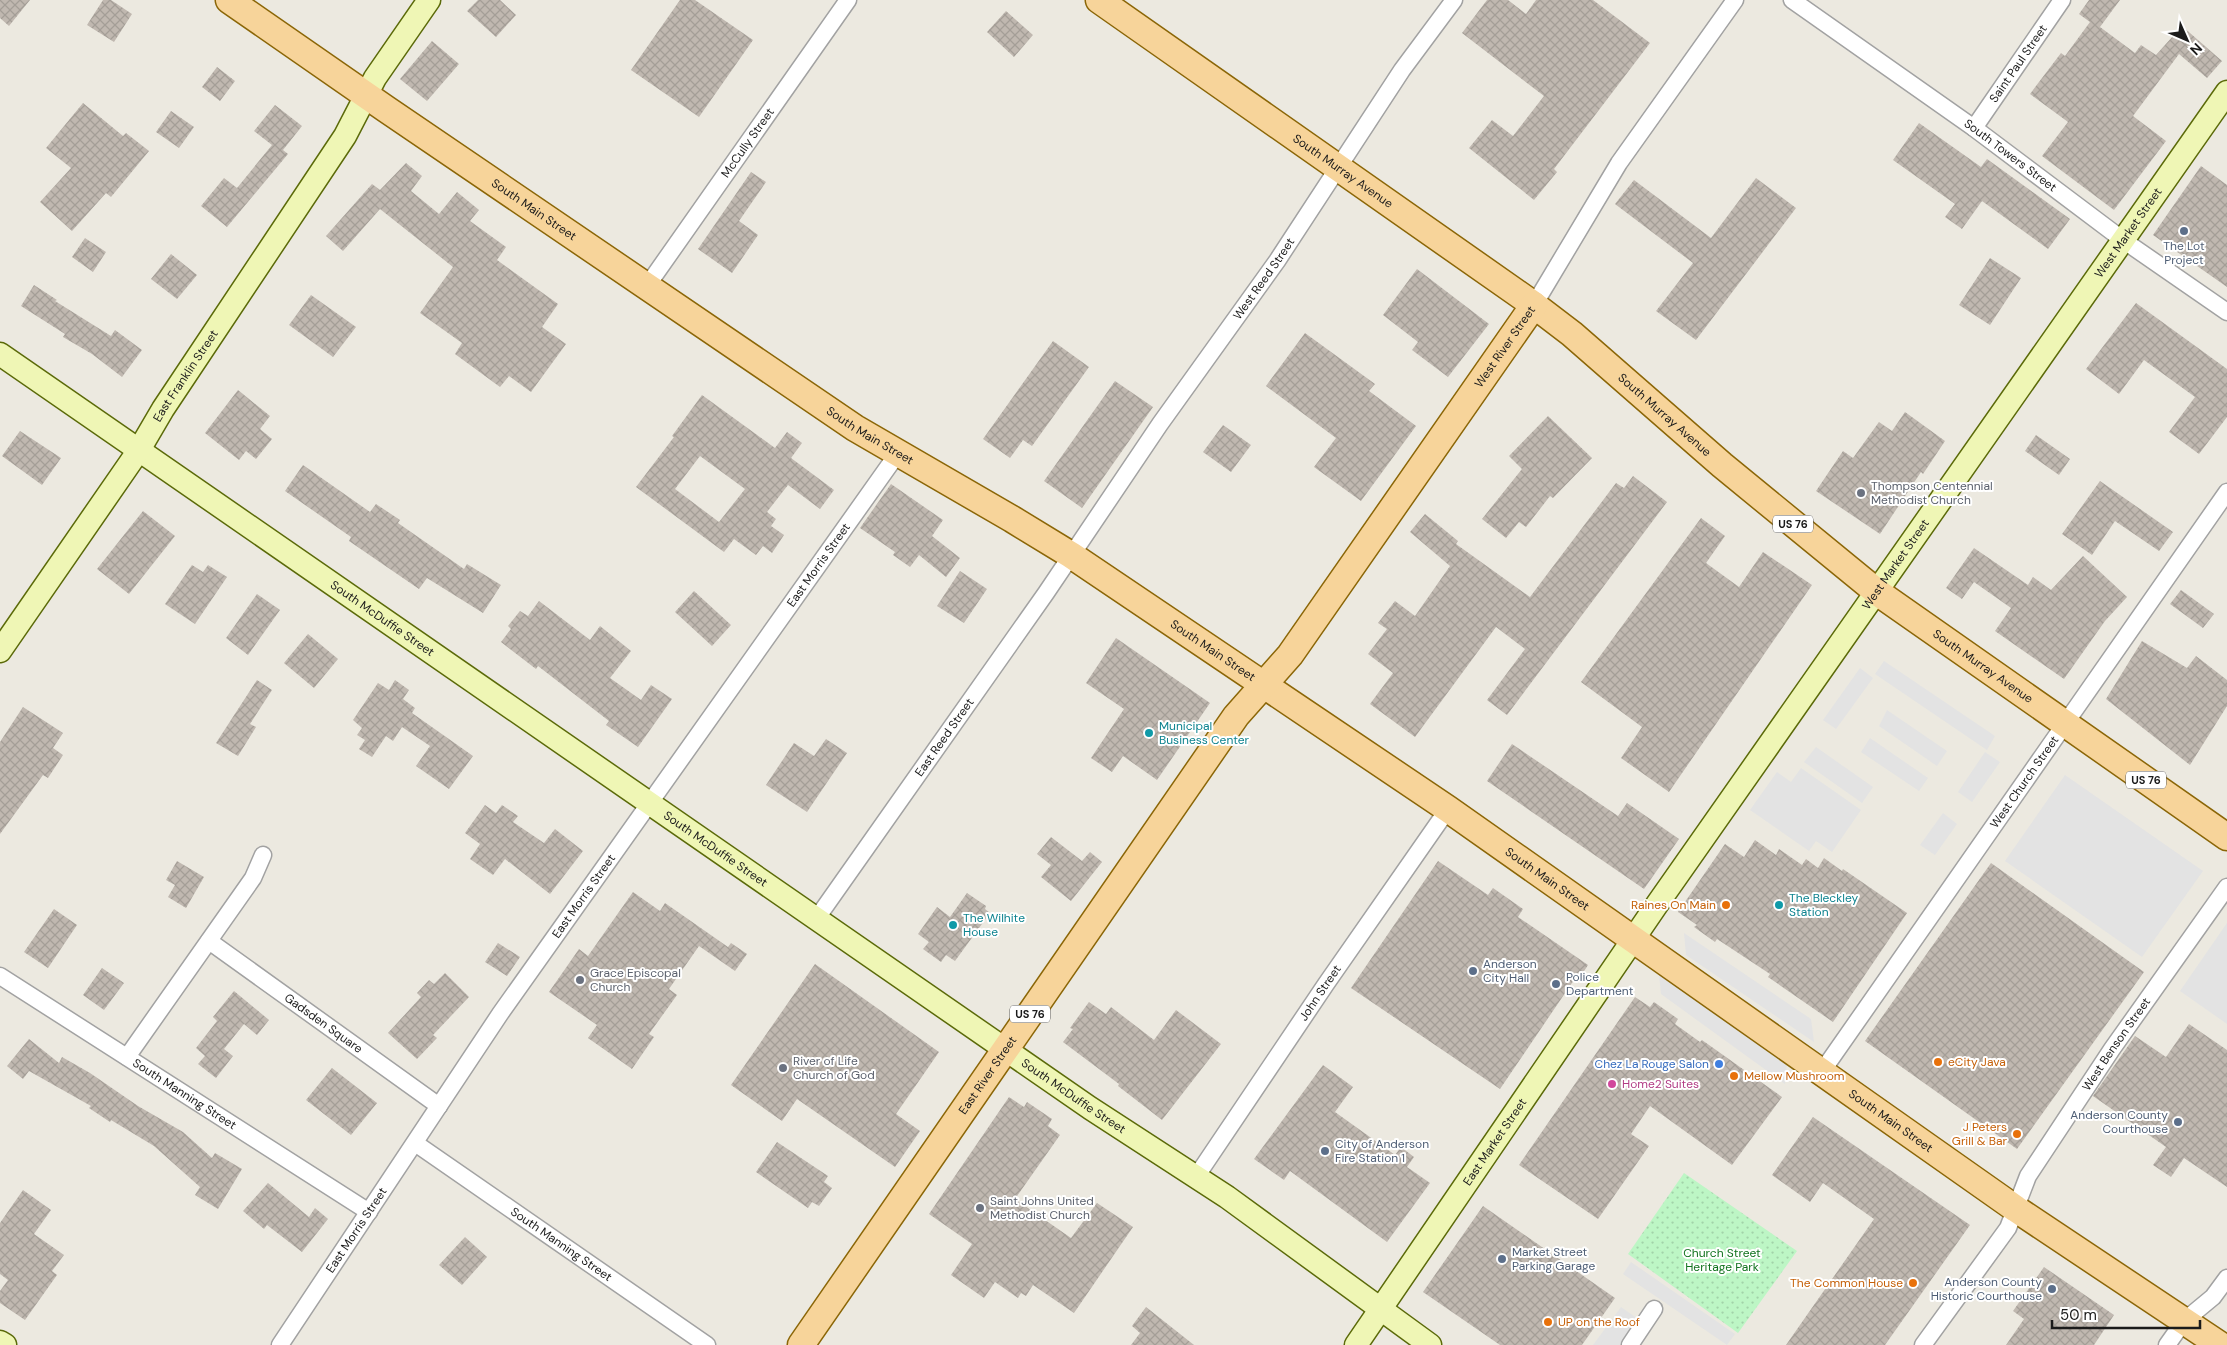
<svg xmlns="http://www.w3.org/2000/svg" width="2227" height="1345" viewBox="0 0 2227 1345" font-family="'DM Sans',sans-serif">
	<defs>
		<pattern id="park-dots" width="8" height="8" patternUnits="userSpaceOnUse" patternTransform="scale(1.25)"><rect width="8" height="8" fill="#bdf6c5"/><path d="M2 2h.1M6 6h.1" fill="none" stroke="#a2d2a9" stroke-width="1.8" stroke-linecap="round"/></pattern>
		<pattern id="building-cross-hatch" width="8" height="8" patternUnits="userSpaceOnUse" patternTransform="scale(1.25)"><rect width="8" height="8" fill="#c0b8b0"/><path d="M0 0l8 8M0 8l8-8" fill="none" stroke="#a49e97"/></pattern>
	</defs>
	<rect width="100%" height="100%" fill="#ece9e0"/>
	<path fill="url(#park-dots)" d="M1684,1173l113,78 -59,82 -110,-79z"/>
	<path fill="#e3e3e3" d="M1884,661l111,75 -8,14 -112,-76z
		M1860,668l13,10 -37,51 -13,-9z
		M1887,710l60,41 -10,15 -58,-40z
		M1870,738l58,40 -9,13 -58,-39z
		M1816,747l57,40 -11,16 -58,-41z
		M1985,752l15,10 -28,40 -14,-10z
		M1801,768l60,42 -29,42 -16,-11 -7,10 -59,-41 27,-38 14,10z
		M2065,775l138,96 -61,86 -137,-96z
		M1943,813l14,11 -22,31 -15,-10z
		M2227,923v101l-47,-33z
		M1684,933l127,86 3,23 -128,-87z
		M1659,974l128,89 -2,21 -124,-90z
		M1631,1262l104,72 -8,11 -104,-71z
		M1621,1307l17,12 -18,26h-27z"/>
	<path fill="url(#building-cross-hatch)" fill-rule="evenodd" d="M0,0h30l-21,26 -9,-8z
		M103,0h8l21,14 -18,28 -27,-17z
		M478,0h22l16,15 -20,22 -29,-26z
		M680,0h15l58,40 -54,77 -68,-47z
		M1487,0h21l18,14 10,-14h57l57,43 -96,126 3,3 -23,28 -65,-52 23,-28 21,16 31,-40 -82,-63z
		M2089,0h31l-20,27 35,26 6,-8 15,10 26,-29 40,35 -15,17 -28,-24 -46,62 33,25 -52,69 -72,-54 26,-34 -38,-28 31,-41 4,3 25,-34 -11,-8z
		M1006,11l27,24 -19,22 -27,-25z
		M432,41l27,23 -32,37 -27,-22z
		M217,67l18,14 -15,20 -18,-14z
		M83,103l40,33 3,-3 23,18 -38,46 -5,-4 -34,38 -32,-29 31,-34 -25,-20z
		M275,105l27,21 -19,24 5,4 -61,73 -26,-21 23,-28 13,10 35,-43 -18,-14z
		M171,111l23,16 -15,21 -23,-16z
		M1919,123l62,44 6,-8 83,60 -22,30 -66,-48 -20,28 -17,-12 10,-13 -62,-44z
		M406,163l16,13 -11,15 28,23 18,-22 22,18 -9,11 36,26 -9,13 61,44 -16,23 24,17 -35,48 -22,-16 -9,11 -45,-33 7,-11 -42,-30 33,-46 -73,-58 -37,42 -17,-15 46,-52 8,6z
		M2201,166l26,19v102l-74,-52z
		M751,172l15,10 -27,39 19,14 -26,38 -34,-24z
		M1756,178l40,30 -100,132 -40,-29 37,-48 -78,-59 19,-24 77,58z
		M85,238l21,14 -13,20 -21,-15z
		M171,254l26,21 -20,24 -26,-20z
		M1990,258l31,20 -31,47 -31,-20z
		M1417,269l72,55 -41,53 -36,-27 6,-8 -35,-27z
		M34,285l23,15 -2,1 56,35 4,-6 27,20 -20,27 -30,-23 -29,-17 2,-3 -44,-28z
		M311,295l45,32 -23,30 -44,-32z
		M2136,303l91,66v48l-28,37 -30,-22 26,-35 -51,-37 -25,34 -33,-25z
		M1305,333l70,51 -6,7 47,35 -55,75 -47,-34 22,-29 -70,-52z
		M1053,341l36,26 -57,79 -9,-6 -13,18 -27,-19z
		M1115,381l38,26 -71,101 -38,-27z
		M238,390l32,26 -10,13 12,10 -16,20 -10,-8 -7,9 -34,-27z
		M702,395l73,53 12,-16 15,11 -11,15 43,32 -14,19 -32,-24 -21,27 9,7 -5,7 13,9 -12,18 -9,-7 -7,9 -22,-16 -10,13 -88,-65 38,-50 -2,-1zM700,456l45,33 -26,33 -44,-33z
		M1905,412l40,29 -22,33 -2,-2 -41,62 -64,-43 27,-40 10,7 26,-36 13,9z
		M1548,416l44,42 -39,40 -3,-2 -24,31 -7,-5 -13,16 -24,-19 40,-50 -13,-13z
		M1223,425l28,20 -20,27 -28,-20z
		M20,431l41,27 -19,27 -40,-29z
		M2036,435l34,24 -11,16 -34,-24z
		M303,465l67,47 6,-8 24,16 -2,3 66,46 3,-5 34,21 -18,28 -56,-35 -8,11 -70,-48 2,-4 -66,-46z
		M1633,476l34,26 -160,213 -20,-15 38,-51 -29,-22 -81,110 -45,-33 23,-31 -25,-19 19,-25 -9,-6 17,-22 20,15 35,-50 -40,-34 15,-18 33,27 -2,3 74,53 86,-114 8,5z
		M2100,481l73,51 -14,19 -44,-30 -23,34 -30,-21z
		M891,484l52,36 -11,16 28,22 -14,19 -27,-22 -9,12 -17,-12 2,-3 -35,-24z
		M143,511l32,25 -46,58 -32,-25z
		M1701,518l24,18 -19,27 33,24 24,-35 49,33 -143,207 -48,-34 21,-31 -61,-45z
		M1974,548l54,37 5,-8 18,13 32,-34 44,41 -22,24 -41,58 -69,-48 16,-23 -37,-26 -12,17 -16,-11z
		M192,565l11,7 5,-7 19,12 -32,47 -30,-20z
		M960,571l27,18 -23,34 -27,-17z
		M2181,590l33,24 -11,14 -33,-24z
		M694,591l37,34 -19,21 -37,-34z
		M257,594l23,16 -32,45 -22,-17z
		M539,601l51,39 10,-14 31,25 -21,27 31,22 10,-15 21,14 -34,48 -32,-22 3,-4 -71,-55 -2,3 -35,-27 10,-13 -3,-3 12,-15 8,5z
		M308,634l30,25 -24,29 -30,-25z
		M1116,638l94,65 -53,77 -34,-24 -11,16 -21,-14 33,-49 -38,-26z
		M2142,641l45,27 9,-12 31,24v26l-37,59 -84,-66z
		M257,680l15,10 -22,34 6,3 -18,29 -22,-13z
		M395,680l14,10 -6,9 12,9 -3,5 61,43 -24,33 -33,-23 14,-20 -28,-19 -9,14 -7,-5 -14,21 -13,-8 6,-9 -8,-5 5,-7 -9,-8 25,-37 11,7z
		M23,707l40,26 -10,15 10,7 -15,23 -5,-3 -43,59v-92z
		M826,739l21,14 -40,59 -41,-27 28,-42 20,13z
		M1512,744l106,72 9,-13 52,36 -35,50 -157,-108z
		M485,805l11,8 6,-8 16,11 -5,6 31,21 11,-14 28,22 -33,43 -45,-35 -12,16 -23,-16 10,-15 -15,-11z
		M1051,837l31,24 8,-9 12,10 -31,39 -30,-24 10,-12 -14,-11z
		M1755,840l21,15 3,-6 23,16 4,-6 12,9 6,-10 18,13 1,-2 64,44 -74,109 -65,-45 2,-3 -53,-35 -2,3 -21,-15 3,-2 -19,-13 47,-68 19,13z
		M177,861l27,16 -18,31 -18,-11 7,-12 -9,-5z
		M1438,861l50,34 5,-7 30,21 -5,8 70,48 -9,14 -3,-2 -76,112 -149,-101z
		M1991,863l153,109 -127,177 -152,-108z
		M633,892l27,19 5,-8 63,44 3,-4 16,11 -12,17 -36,-25 -30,43 8,6 -28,39 5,3 -22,32 -44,-31 9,-13 -48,-33 30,-43 9,7z
		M967,893l19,13 -1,3 5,4 -35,48 -9,-6 -5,7 -18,-13 6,-7 -11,-8 19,-27 13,10z
		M54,909l23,16 -29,43 -24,-16z
		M498,943l22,14 -13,19 -22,-14z
		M815,964l124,88 -43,62 24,17 -25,36 -98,-68 -15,22 -51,-36z
		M102,968l22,15 -20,27 -21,-15z
		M445,973l24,24 -36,38 4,3 -20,21 -29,-26 33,-36 -4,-4 12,-13 5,4z
		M234,991l35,29 -12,15 -13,-11 -20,25 9,7 -17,22 -18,-14 7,-8 -9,-8 21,-27 -4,-4z
		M1635,997l15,10 4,-5 24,17 -3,5 25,18 2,-2 80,57 -50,68 -82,-59 -19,28 18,12 -51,73 -79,-54z
		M1089,1002l17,12 5,-7 43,33 22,-30 45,34 -59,76 -44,-34 1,-2 -56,-42 10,-13 -3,-1z
		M2189,1024l38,26v137l-43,-29 -13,19 -18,-12 13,-18 -73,-51 42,-60 31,21z
		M29,1039l30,24 3,-6 28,16 48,33 45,26 29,26 3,-5 27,16 -24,40 -23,-14 5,-8 -46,-41 -43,-26 -1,2 -21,-14 2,-2 -62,-35 -6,8 -16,-13z
		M1323,1065l30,22 -18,25 60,43 6,-8 13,10 -7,10 23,16 -43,59 -97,-71 -6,9 -30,-21z
		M332,1068l45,35 -26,32 -45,-35z
		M1009,1097l15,10 3,-5 25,17 -4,7 12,9 -45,64 56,39 26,-35 36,24 -59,86 -41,-28 -7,11 -5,-3 -3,5 -23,-16 -11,16 -33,-23 21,-31 -43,-30z
		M1813,1117l157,108 -85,120h-99l88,-126 -51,-36 -13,19 -38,-27z
		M777,1142l51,34 -4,6 8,6 -13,18 -7,-4 -4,6 -52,-36z
		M268,1183l41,34 6,-9 13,11 -26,33 -35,-27 -3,4 -21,-18z
		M23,1190l28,20 -17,24 30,21 -12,16 5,4 -32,45 -25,-17v-12l8,-11 -8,-6v-51z
		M1483,1206l132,92 -33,47h-82l-77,-53z
		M465,1237l22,20 -25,28 -23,-20z
		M2044,1267l70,48 -20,30h-88l18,-26 -11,-8z
		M1146,1307l48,38h-63l9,-12 -8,-7z"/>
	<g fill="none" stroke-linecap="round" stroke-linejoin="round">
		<g stroke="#a2a2a2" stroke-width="19">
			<g id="street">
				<path id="s1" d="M1792,0l182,128 149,112 104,72"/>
				<path id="s2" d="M1974,128l88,-128"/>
				<path id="s3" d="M647,286l201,-286"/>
				<path d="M1534,305l85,-142 116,-163"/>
				<path id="s4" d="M817,918l229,-325 114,-169 117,-163 125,-191 52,-70"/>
				<path id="s5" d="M209,941l230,165"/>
				<path id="s6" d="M0,976l369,236"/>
				<path d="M127,1057l126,-179 10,-23"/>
				<path id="s7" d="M1821,1073l406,-581"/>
				<path id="s8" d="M415,1143l292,202"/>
				<path id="s9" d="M1196,1177l130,-193 122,-175"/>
				<path id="s10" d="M280,1345l220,-331 398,-561"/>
				<path d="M1630,1345l24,-36"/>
				<path id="s11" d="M1923,1345l85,-117 20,-52 84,-127 115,-162"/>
				<path d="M2167,1345l17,-24 29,-24 14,-19"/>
			</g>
		</g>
		<g stroke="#5b6a09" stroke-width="25">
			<g id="secondary">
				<path id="s12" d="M0,354l1090,754 137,89 203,148"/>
				<path id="s13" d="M0,651l139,-201 24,-41 182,-273 30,-58 54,-78"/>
				<path d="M0,1342l5,3"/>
				<path id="s14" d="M1356,1345l302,-442 569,-811"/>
			</g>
		</g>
		<g stroke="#8b6607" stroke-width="29">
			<g id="primary">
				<path id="s15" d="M229,0l157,109 469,319 157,91 59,36 377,254 568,400 204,136"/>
				<path id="s16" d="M1099,0l435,305 38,29 150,131 155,127 350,245"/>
				<path id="s17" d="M801,1345l435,-629 54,-61 244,-350"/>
			</g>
		</g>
		<use href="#street" stroke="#fff" stroke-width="16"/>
		<use href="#secondary" stroke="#eff6b5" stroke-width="22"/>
		<use href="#primary" stroke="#f7d49a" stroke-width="26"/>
	</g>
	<g fill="#5c6f8a" stroke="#fff" stroke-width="2">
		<circle cx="2184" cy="231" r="5"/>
		<circle cx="1473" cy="971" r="5"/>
		<circle cx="1556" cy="984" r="5"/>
		<circle cx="2178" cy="1122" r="5"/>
		<circle cx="1325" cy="1151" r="5"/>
		<circle cx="1502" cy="1259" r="5"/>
		<circle cx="2052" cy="1289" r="5"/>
	</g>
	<g fill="#6b7280" stroke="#fff" stroke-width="2">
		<circle cx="1861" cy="493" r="5"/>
		<circle cx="580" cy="980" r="5"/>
		<circle cx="783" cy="1068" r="5"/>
		<circle cx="980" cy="1208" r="5"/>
	</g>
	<g fill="#0f9aa8" stroke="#fff" stroke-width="2">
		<circle cx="1149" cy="733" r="5"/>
		<circle cx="1779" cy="905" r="5"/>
		<circle cx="953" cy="925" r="5"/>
	</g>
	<g fill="#e8710a" stroke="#fff" stroke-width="2">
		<circle cx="1726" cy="905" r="5"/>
		<circle cx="1938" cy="1062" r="5"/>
		<circle cx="1734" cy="1076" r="5"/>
		<circle cx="2017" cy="1134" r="5"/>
		<circle cx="1913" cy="1283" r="5"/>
		<circle cx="1548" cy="1322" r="5"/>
	</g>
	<circle fill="#3f7fe0" stroke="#fff" stroke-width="2" cx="1719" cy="1064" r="5"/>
	<circle fill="#d1479c" stroke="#fff" stroke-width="2" cx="1612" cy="1084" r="5"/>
	<g text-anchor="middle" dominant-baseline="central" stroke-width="4" stroke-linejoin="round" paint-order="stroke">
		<g fill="#fff" stroke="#5f5f5f" stroke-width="1">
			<rect x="1773" y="515.5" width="40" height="17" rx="4"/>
			<rect x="2126" y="771.5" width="40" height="17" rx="4"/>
			<rect x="1010" y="1005.5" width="40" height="17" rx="4"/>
		</g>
		<g font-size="11" font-weight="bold" fill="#1b1b1b">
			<text x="1793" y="524">US 76</text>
			<text x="2146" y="780">US 76</text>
			<text x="1030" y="1014">US 76</text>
		</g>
		<g font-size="12" fill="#1b1b1b" stroke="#fff">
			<text stroke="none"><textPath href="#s2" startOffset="78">Saint Paul Street</textPath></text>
			<text stroke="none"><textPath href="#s3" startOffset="175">McCully Street</textPath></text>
			<text stroke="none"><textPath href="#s1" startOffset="268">South Towers Street</textPath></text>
			<text stroke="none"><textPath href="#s16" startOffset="298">South Murray Avenue</textPath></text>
			<text stroke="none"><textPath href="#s15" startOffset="370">South Main Street</textPath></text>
			<text stroke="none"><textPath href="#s14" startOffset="1354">West Market Street</textPath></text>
			<text stroke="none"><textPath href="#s4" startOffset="780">West Reed Street</textPath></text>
			<text stroke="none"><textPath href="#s17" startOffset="1222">West River Street</textPath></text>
			<text stroke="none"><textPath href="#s13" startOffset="332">East Franklin Street</textPath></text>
			<text stroke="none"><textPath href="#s16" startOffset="702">South Murray Avenue</textPath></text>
			<text stroke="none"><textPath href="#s15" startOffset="775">South Main Street</textPath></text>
			<text stroke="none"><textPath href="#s10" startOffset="948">East Morris Street</textPath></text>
			<text stroke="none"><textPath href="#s14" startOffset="949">West Market Street</textPath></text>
			<text stroke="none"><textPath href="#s12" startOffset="465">South McDuffie Street</textPath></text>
			<text stroke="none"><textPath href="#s15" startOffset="1180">South Main Street</textPath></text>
			<text stroke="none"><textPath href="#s16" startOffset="1108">South Murray Avenue</textPath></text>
			<text stroke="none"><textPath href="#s4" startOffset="221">East Reed Street</textPath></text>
			<text stroke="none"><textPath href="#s7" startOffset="355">West Church Street</textPath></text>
			<text stroke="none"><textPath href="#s12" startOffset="870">South McDuffie Street</textPath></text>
			<text stroke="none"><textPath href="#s15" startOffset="1585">South Main Street</textPath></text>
			<text stroke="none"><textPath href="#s10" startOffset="542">East Morris Street</textPath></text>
			<text stroke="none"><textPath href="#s9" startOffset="222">John Street</textPath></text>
			<text stroke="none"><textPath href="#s5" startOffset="141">Gadsden Square</textPath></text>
			<text stroke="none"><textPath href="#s11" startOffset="359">West Benson Street</textPath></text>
			<text stroke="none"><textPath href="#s17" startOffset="328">East River Street</textPath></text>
			<text stroke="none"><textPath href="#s6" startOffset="219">South Manning Street</textPath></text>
			<text stroke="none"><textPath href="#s12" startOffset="1305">South McDuffie Street</textPath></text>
			<text stroke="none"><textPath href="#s15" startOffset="2005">South Main Street</textPath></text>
			<text stroke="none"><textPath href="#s14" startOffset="246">East Market Street</textPath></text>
			<text stroke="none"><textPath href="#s10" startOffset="138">East Morris Street</textPath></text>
			<text stroke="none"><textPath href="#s8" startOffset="178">South Manning Street</textPath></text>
		</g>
		<g font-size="12" fill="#4e5e75" stroke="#fff" text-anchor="start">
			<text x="2184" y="246" text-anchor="middle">The Lot<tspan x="2184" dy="14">Project</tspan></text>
			<text x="1483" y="964">Anderson<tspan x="1483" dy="14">City Hall</tspan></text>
			<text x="1566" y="977">Police<tspan x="1566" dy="14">Department</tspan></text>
			<text x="2168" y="1115" text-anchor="end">Anderson County<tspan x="2168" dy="14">Courthouse</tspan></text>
			<text x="1335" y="1144">City of Anderson<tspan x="1335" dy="14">Fire Station 1</tspan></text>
			<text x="1512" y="1252">Market Street<tspan x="1512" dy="14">Parking Garage</tspan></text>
			<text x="2042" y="1282" text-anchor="end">Anderson County<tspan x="2042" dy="14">Historic Courthouse</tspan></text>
		</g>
		<g font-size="12" fill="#5b616d" stroke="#fff" text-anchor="start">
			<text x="1871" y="486">Thompson Centennial<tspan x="1871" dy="14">Methodist Church</tspan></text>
			<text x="590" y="973">Grace Episcopal<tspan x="590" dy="14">Church</tspan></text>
			<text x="793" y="1061">River of Life<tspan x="793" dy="14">Church of God</tspan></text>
			<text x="990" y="1201">Saint Johns United<tspan x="990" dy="14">Methodist Church</tspan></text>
		</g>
		<g font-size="12" fill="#0d838f" stroke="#fff" text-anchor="start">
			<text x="1159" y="726">Municipal<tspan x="1159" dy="14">Business Center</tspan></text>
			<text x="1789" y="898">The Bleckley<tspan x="1789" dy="14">Station</tspan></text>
			<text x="963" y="918">The Wilhite<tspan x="963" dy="14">House</tspan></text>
		</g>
		<g font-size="12" fill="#c56008" stroke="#fff" text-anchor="end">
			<text x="1716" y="905">Raines On Main</text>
			<text x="1948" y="1062" text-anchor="start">eCity Java</text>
			<text x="1744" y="1076" text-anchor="start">Mellow Mushroom</text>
			<text x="2007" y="1127">J Peters<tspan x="2007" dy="14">Grill &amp; Bar</tspan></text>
			<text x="1903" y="1283">The Common House</text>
			<text x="1558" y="1322" text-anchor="start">UP on the Roof</text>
		</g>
		<g font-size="12" fill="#366cbe" stroke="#fff" text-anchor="end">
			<text x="1709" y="1064">Chez La Rouge Salon</text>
		</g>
		<g font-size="12" fill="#b23c85" stroke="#fff" text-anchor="start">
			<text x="1622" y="1084">Home2 Suites</text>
		</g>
		<g font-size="12" fill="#10721d" stroke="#fff">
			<text x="1722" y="1253">Church Street<tspan x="1722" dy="14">Heritage Park</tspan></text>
		</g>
	</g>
	<g transform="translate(2187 40) rotate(135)" stroke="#ffffff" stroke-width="4" paint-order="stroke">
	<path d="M0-4L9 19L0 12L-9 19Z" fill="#1b1b1b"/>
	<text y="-8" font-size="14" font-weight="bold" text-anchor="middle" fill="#1b1b1b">N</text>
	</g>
	<path d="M2052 1320v8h148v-8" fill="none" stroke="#1b1b1b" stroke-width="2.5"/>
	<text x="2060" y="1320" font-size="15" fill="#1b1b1b" stroke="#ffffff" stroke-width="4" paint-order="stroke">50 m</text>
</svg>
